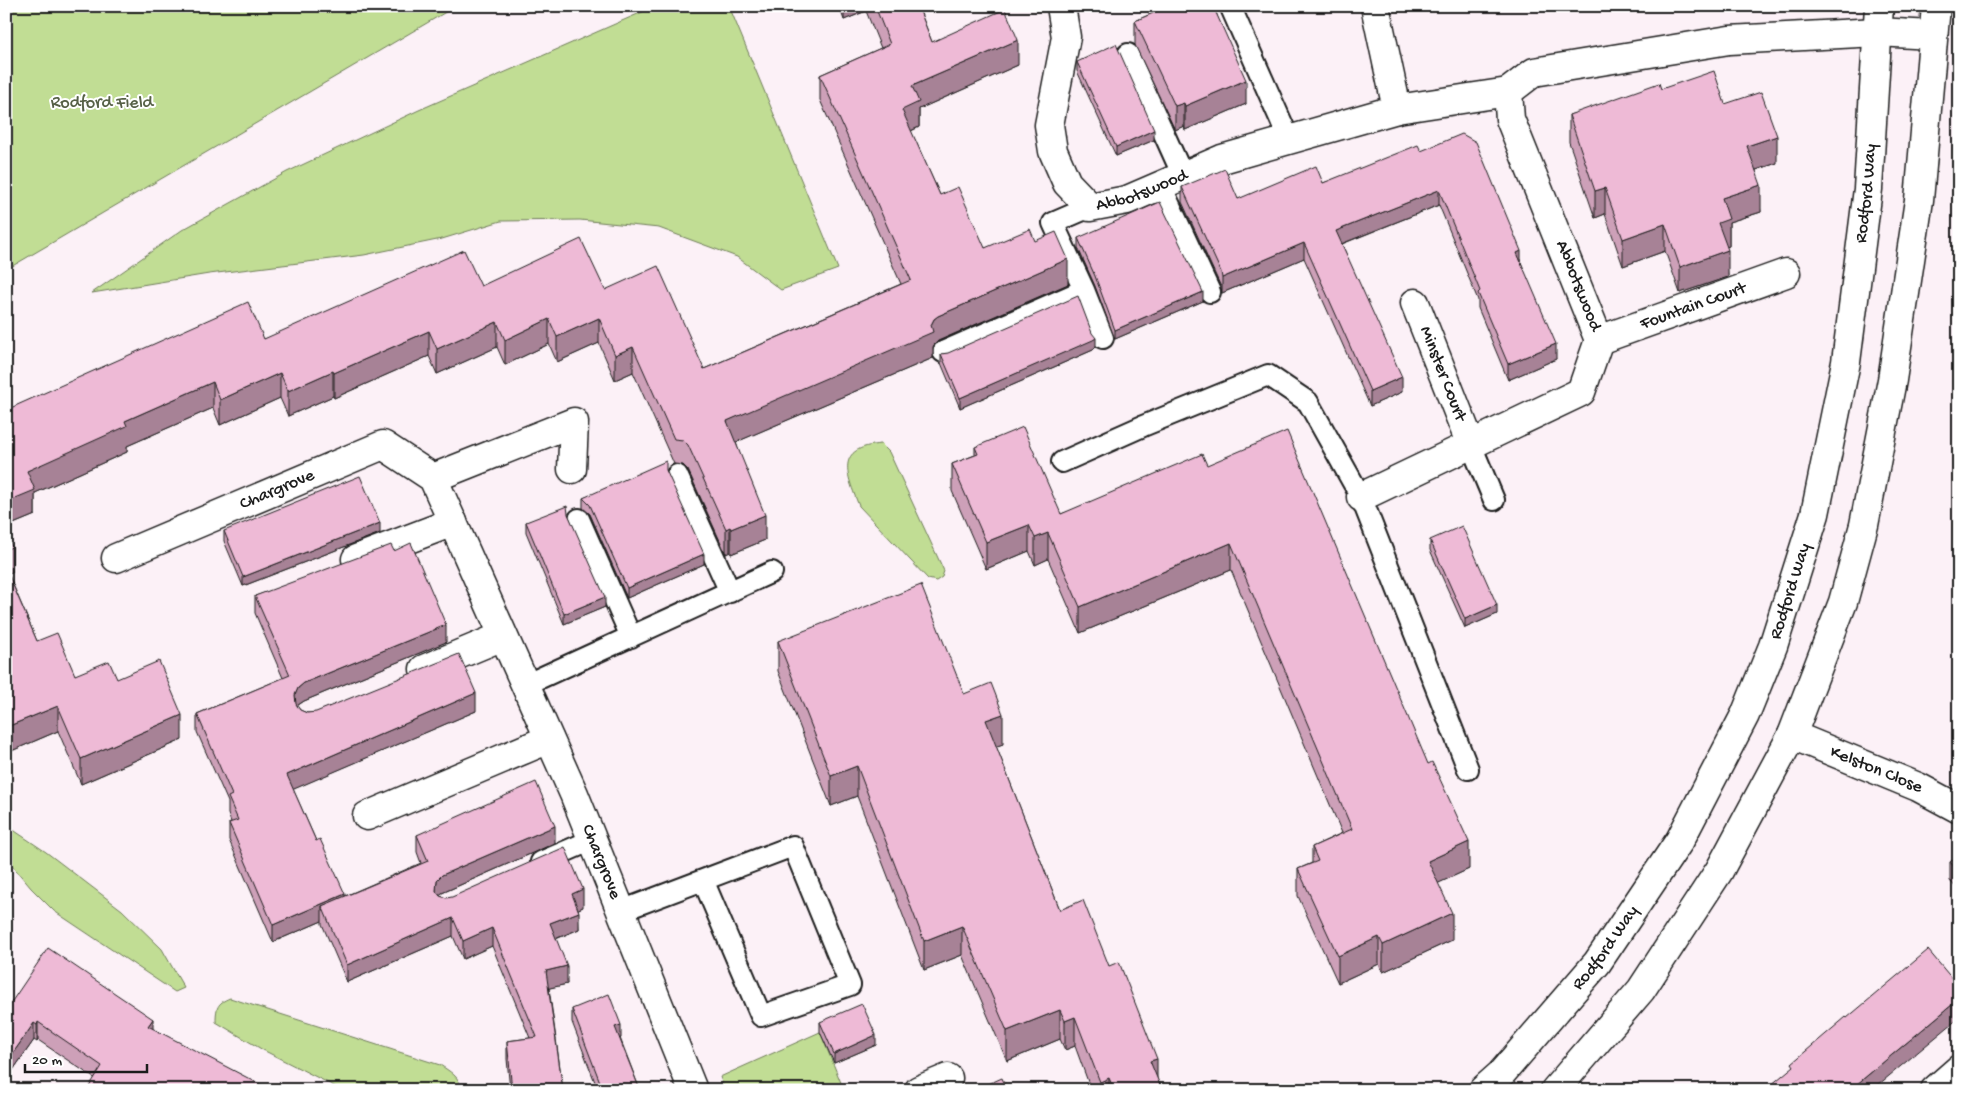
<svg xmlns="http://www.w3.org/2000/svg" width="1965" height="1096" viewBox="0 0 1965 1096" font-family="'Gochi Hand',sans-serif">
	<rect width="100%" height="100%" fill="#fcf1f7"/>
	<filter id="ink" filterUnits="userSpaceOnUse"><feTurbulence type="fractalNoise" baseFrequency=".02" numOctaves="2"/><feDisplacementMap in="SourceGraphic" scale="10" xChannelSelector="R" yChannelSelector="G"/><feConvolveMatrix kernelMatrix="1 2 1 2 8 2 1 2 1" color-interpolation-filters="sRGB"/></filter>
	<g filter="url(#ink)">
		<path fill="#c1dd94" stroke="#6e7c58" d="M6,6h450l-447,262 -3,-4z
			M656,6h73l109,263 -57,21 -44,-33 -78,-29 -79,-8 -79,1 -59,18 -78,16 -155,19 -117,19 90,-63 105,-58 132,-62z
			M881,444l8,8 55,119 -2,6 -6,4 -8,-2 -69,-73c-13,-33 -24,-58 22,-62z
			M6,825l40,27 76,58 40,39 22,39 -9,4 -121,-81 -23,-23 -25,-30z
			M230,998l210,67c9,6 21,12 21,25h-119l-79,-40 -47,-28c0,-14 1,-19 14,-24z
			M820,1032l24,58h-119l-5,-13z"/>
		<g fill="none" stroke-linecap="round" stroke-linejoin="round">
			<g stroke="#1c1c1c" stroke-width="24">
				<path id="service" d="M1231,8l58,131
					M1128,54l55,122
					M1161,186l49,106
					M1090,207l-37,16 31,67 19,48
					M943,352l141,-62
					M1471,445l23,55
					M1062,462l81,-36 125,-51 40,27 53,95 107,272
					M677,475l53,117
					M579,519l52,118
					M525,685l247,-113
					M541,862l51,-22
					M621,911l172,-65 57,139 -89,31 -58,-136"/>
			</g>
			<g stroke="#1c1c1c" stroke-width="31">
				<g id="minor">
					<path id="s1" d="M1061,6l5,31 -17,88 4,26 14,32 23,24 37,-7 95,-41 175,-50 111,-17"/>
					<path d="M1375,6l22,103"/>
					<path id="s2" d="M1415,303l56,142"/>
					<path id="s3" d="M1599,340l187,-67"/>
					<path d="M433,478l141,-56 -2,47"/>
					<path d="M1361,497l220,-105 18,-52 -89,-221 -2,-27 26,-20 195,-32 148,-8"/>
					<path id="s4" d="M116,558l267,-113 50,33 141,316 119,296"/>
					<path d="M356,559l97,-37"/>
					<path d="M424,669l79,-33"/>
					<path id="s5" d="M1792,735l126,52 41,22"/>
					<path d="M367,816l182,-77"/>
					<path d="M919,1090l29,-12"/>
					<path d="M1935,1090l24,-21"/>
				</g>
			</g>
			<g stroke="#1c1c1c" stroke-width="31">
				<g id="tertiary">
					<path d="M1877,32l55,3"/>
					<path id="s6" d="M1483,1090l18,-16 96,-111 83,-123 65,-125 28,-69 42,-132 31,-152 22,-173 11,-183"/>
					<path d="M1555,1090l86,-100 78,-119 73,-136 51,-133 21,-77 28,-145 27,-180 17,-194"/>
				</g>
			</g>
			<use href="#service" stroke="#fff" stroke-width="20"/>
			<use href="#minor" stroke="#fff" stroke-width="28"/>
			<use href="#tertiary" stroke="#fff" stroke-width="28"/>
		</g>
		<path fill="#cda0b8" stroke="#1c1c1c" d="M839,6h79l14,36 86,23 -99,44v18l-8,4 29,64 45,53 50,-7 33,43 -130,57 -4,4 -1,2v11l-197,84 29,98 -34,14 -1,-2 -4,2 -38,-84 -5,-5 -9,-1 -41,-92 -18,8 -16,-37 -42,19 -8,-18 -44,21 -8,-18 -60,27 -8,-18 -95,42 -1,-2 -45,20 -8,-18 -60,27 -7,-17 -86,38v6l-92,41v22l-29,12v-117l258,-71 217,-53 124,4 99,79 197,-85 -81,-184v-25l61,-27 -15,-37 -22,9z
			M1160,6h60l-1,1 -4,2 31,95 -61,26 -1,-4 -9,4 -40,-85v-24l27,-12z
			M1077,62l77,78 -38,16 -39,-85z
			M1661,89l64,15 52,59 -21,7 5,42 -32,10v24l-3,1 2,30 -48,16 -15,-42 -42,15 -18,-52 -10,4 -26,-76v-27z
			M1421,151l100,111 35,97 -48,21 -30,-72v-8l-39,-95 -97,39 60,148 -32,14 -66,-148 -82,35 -1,-6 -39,-85v-15l56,12 85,-16z
			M1078,238l125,63 -88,38 -20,-53 -17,-38z
			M1096,347l-3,3 -133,58 -19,-45v-9z
			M975,447l86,67 146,-49 262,404 -31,14 14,57 -69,32 -4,-8 -41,19 -40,-87v-27l14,-6v-16l30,-14 -111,-263 -151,63 -32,-74 -13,6 -6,-14 -43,18 -34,-78v-27l23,-9z
			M666,471l38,93 -77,34 -37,-84 -7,-6v-10z
			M568,514l37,93 -41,17 -38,-92v-10z
			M224,531l156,2 -137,53 -19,-45z
			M6,532l6,40 -4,1 29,68 38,34 42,4 65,61 -101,44 -23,-53 -49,21 -3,-7z
			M1430,540l67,74 -32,14 -35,-78z
			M394,551l52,91 -142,59 -7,5 3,4 7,3 169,-2 -183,78 23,52 29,55 76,-33 -4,-11v-17l138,8 -113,50 -2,2 6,3 137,9 -5,2 1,20 -23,10 11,45 -18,4 14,102h-53l-3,-31v-18l23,-3 -38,-92 -29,13 -10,-23 -106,46 -25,-58v-3l-49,21 -44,-102v-17l2,-1 -3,-8v-12l-31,-70v-18l86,-36 -28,-65v-17z
			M778,641l186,53 39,50 -7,2 64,164 49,56 53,124h-71l-16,-44 -10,4 -5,-11 -53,22 -45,-106 -38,15 -67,-174 -26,10 -53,-135z
			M1959,855v36l-9,-10v-19z
			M572,1009l49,29h-1l20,52h-42l-26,-68z
			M6,1010l147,9 -59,59 -56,-38 -1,2 -3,-2 -28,40z
			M820,1022l56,23 -42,18 -14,-31z"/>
		<path fill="#a78296" stroke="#1c1c1c" d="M844,6h22v5l-22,9z
			M1206,6h14l-1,1 -13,6z
			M1018,40v25l-99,44v18l-17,8v-25l10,-24z
			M1246,80v24l-61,26v-24z
			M1184,103v23l-9,4v-24z
			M1154,130v10l-38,16v-9z
			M1777,136v27l-30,10v-27z
			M1761,185v27l-32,10v24l-11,4v-27l4,-25z
			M1605,188v26l-10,4v-27z
			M1439,190v15l-103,41v-15z
			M1665,224v27l-42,15v-27z
			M1304,243v15l-82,35v-15z
			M1728,250v27l-48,16v-26z
			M1521,251v15l-4,-13z
			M1068,259v25l-130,57 -4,4 -1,2v11l-206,88v-25l204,-96 3,-6 4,-3z
			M1203,292v9l-88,38v-9z
			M599,318v25l-42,19v-25z
			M549,319v25l-44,21v-25z
			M497,322v25l-60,27v-25z
			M429,331v25l-95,42v-25z
			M1096,338v9l-3,3 -133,58v-10z
			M1556,344v15l-48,21v-16z
			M633,347v25l-18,8v-25z
			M333,371v25l-45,20v-25z
			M280,373v25l-60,27v-25z
			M1402,377v15l-32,14v-15z
			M213,382v26l-86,38v6l-92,41v22l-29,12v-25l21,-31 98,-50z
			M765,515v25l-34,14v-25z
			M380,523v10l-137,53v-9z
			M1029,525v26l-43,18v-27z
			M730,527v25l-4,2v-25z
			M1048,533v26l-13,6v-27z
			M1231,543v27l-151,63v-26z
			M12,547v25l-6,2v-25z
			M704,554v10l-77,34v-10z
			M605,597v10l-41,17v-10z
			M1497,605v9l-32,14v-9z
			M446,625v17l-142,59 -6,4 -3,7v-17l3,-7 6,-5z
			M476,693v18l-189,81v-17z
			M58,706v25l-49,21v-26z
			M1003,714v30l-17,6v-30z
			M182,715v25l-101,44v-25z
			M857,766v30l-26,10v-30z
			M555,826v17l-113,50 -5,4 -1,-6 1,-11 5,-5z
			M1469,842v27l-41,19v-27z
			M583,889v18l-11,5v-18z
			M345,894v17l-23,-5v15l-49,21v-17z
			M579,912v17l-29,12v-18z
			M1452,913v27l-69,32v-27z
			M453,918v18l-106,46v-17z
			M962,926v29l-38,15v-29z
			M492,928v18l-29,13v-18z
			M1379,937v27l-41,19v-27z
			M567,966v18l-21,5v-18z
			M1959,999v19l-87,72h-22z
			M1060,1010v29l-53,22v-30z
			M1075,1017v29l-10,4v-29z
			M153,1019v18l-5,-11z
			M38,1022v18l-1,2v-17z
			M34,1023v17l-28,40v-17z
			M621,1025v13l-6,2v-13z
			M876,1035v10l-42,18v-9z
			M1157,1059v29l-7,-27z
			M1109,1078v12h-9v-8z"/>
		<path fill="#eebad6" stroke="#1c1c1c" d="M875,6h43l14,36 73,-33 13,31 -106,46 7,16 -17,8 38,85 18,-8 27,61 45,-19 5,12 21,-9 12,27 -130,57 -4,3 -3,6 2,7 -206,89 38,94 -34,14 -1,-2 -4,2 -38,-84 -5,-5 -9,-1 -41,-92 -18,8 -16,-37 -42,19 -8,-18 -44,21 -8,-18 -60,27 -8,-18 -95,42 -1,-2 -45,20 -8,-18 -60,27 -7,-18 -88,39 2,5 -100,45 8,19 -29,12v-92l242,-108 16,37 200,-89 17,36 100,-47 24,51 53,-24 46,103 207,-89 -91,-205 70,-31z
			M1169,6h44l33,74 -61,26 -1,-3 -9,3 -40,-85z
			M1116,44l38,86 -38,17 -39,-85z
			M1714,71l11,33 36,-12 16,44 -30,10 14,39 -39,13 7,21 -11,4 10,27 -48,17 -15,-43 -42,15 -18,-51 -10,3 -26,-76 90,-32 2,6z
			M1462,134l14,8 45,109 -4,2 39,91 -48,20 -30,-71 2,-2 -41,-101 -103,41 66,146 -32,14 -66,-148 -82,35 -1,-6 -39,-85 43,-18 13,30 78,-33 7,17 95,-38 3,6z
			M1160,202l43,90 -88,38 -20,-54 -17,-38z
			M1078,296l14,37 4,5 -3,2 -133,58 -19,-44 7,-1z
			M1023,427l38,87 141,-60 5,11 80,-34 141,333 4,-2 37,80 -41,19 24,52 -69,32 -4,-8 -41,19 -40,-87 20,-8 -6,-14 40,-18 -121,-286 -151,64 -32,-74 -13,5 -6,-13 -43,17 -34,-78 26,-10 -3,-7z
			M666,461v9l38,84 -77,34 -37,-83 -7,-7z
			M360,476l20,47 -137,54 -19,-46z
			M567,506l1,8 37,83 -41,17 -38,-92z
			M1462,526l35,79 -32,14 -35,-79z
			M6,532l6,15 -6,2z
			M411,543l35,82 -142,58 -6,5 -3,7 1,9 4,6 7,3 9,-1 143,-58 17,39 -189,82 29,66 4,-2 25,55 -72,31 -44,-102 9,-3 -10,-23 4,-2 -35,-81 93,-39 -35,-79 136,-51 3,6z
			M6,569l31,72 20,-8 18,42 34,-14 8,18 42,-18 23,54 -101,44 -23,-53 -49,20 -3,-6z
			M921,585l43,109 27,-11 12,31 -17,6 74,190 23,-10 26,66 10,-4 38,97 -7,2 12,29h-48l-5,-12 -9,4 -25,-65 -10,4 -5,-11 -53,21 -45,-105 -38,15 -67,-175 -26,10 -53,-135z
			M536,782l19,44 -113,49 -5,5 -1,11 4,5 6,2 6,-1 113,-50 18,42 -11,5 7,18 -29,11 17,43 -21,5 17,119h-51l-5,-49 30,-4 -45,-109 -29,13 -10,-23 -106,47 -25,-59 106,-45 -11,-26z
			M1959,855v17l-9,-10z
			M48,948l105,71 -5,7 123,64h-184l15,-24 -64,-44 -1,3 -3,-2 -28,40v-53z
			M1928,950l31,37v12l-109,91h-85l29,-24 -2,-3 54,-46 1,1z
			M609,994l12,31 -6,2 25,63h-37l-31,-81z
			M862,1004l14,31 -42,19 -14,-32z
			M1002,1078l5,12h-32z"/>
	</g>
	<g text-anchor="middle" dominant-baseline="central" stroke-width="4" stroke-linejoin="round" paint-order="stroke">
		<g font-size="18" fill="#566046" stroke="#fff">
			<text x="102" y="103">Rodford Field</text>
		</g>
		<g font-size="18" fill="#1c1c1c" stroke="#fff">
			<text stroke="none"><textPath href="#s1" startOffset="270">Abbotswood</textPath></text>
			<text stroke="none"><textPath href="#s6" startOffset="998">Rodford Way</textPath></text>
			<text transform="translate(1578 286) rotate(68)">Abbotswood</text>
			<text stroke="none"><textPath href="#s3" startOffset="100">Fountain Court</textPath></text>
			<text stroke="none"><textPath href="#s2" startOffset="76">Minster Court</textPath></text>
			<text stroke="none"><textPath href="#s4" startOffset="175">Chargrove</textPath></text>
			<text stroke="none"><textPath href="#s6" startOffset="592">Rodford Way</textPath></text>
			<text stroke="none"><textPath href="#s5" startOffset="91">Kelston Close</textPath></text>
			<text stroke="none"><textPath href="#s4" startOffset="769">Chargrove</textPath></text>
			<text stroke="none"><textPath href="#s6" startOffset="188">Rodford Way</textPath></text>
		</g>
	</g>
	<rect width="1965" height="1096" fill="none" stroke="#fff" stroke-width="25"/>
	<rect x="12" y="12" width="1940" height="1071" fill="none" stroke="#1c1c1c" stroke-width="2" filter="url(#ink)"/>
	<path d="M25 1064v8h122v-8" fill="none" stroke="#1c1c1c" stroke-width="2.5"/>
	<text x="32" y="1064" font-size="15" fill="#1c1c1c" stroke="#ffffff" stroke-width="4" paint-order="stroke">20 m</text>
</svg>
